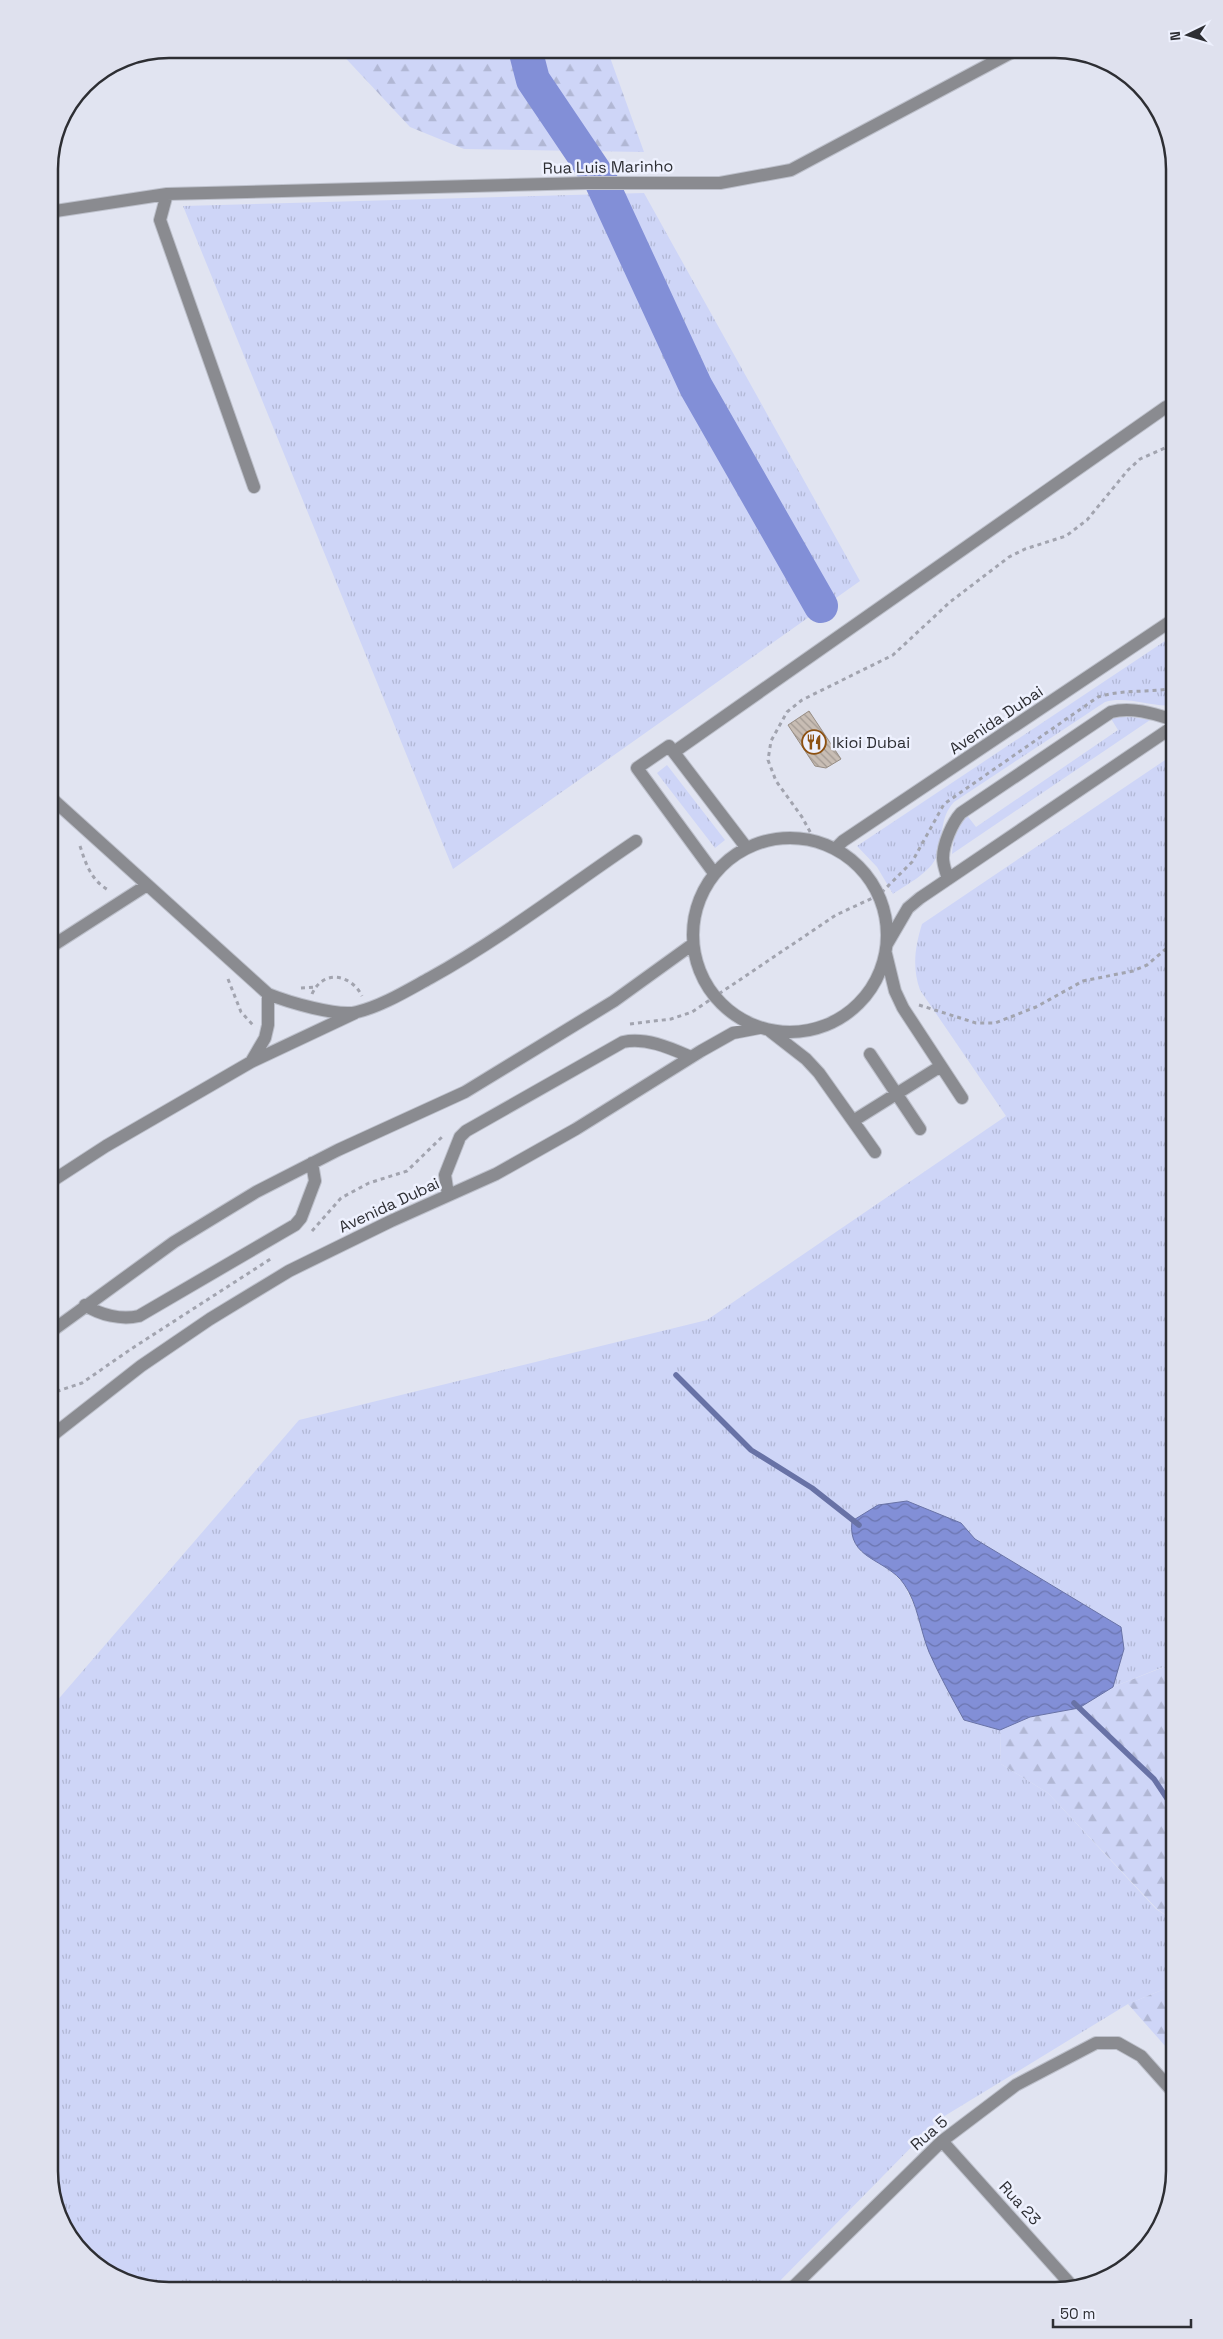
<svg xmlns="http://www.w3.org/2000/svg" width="1223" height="2339" viewBox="0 0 1223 2339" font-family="'Space Grotesk',sans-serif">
	<defs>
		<pattern id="grass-tufts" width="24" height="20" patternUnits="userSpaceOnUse" patternTransform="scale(1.25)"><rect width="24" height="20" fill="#ced5f7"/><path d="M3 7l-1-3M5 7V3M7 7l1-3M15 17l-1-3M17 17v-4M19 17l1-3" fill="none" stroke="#b1b7d4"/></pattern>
		<pattern id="forest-firs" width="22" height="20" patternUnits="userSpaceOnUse" patternTransform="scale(1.25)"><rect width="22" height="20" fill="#ced5f7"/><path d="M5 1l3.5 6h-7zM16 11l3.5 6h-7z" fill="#b1b7d4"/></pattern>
		<pattern id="water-waves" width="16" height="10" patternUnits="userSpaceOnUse" patternTransform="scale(1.25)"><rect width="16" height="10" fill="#828fd7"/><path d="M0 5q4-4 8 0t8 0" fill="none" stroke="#6b75af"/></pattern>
		<pattern id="building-back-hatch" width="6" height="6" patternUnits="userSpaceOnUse" patternTransform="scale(1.25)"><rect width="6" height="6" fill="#c8bdb4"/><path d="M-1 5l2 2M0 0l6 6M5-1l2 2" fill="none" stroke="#a39a93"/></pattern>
	</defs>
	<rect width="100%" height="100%" fill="#e1e4f1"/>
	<path fill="url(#grass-tufts)" d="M644,193l216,388 -407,288 -270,-663z
		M1174,635v69c-14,6 -46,-9 -69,-2l-151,100c-15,16 -10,35 -17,54 -7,17 -30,28 -44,38l-16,-27 -20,-21z
		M1120,715l30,5 -198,134c1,-15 4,-28 14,-40l10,13 142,-97 -8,-13z
		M1174,754v927l-11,-14 -50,20 4,-18 4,-42 -146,-88 -14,-16 -54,-22 -29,4 -18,46 29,18 15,15 14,30 11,37 35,69 36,10 1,34 47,29 108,116 18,12v64l-46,19 -190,116 -167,170h-610l-59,-20 -44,-53 -9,-46v-461l250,-290 408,-100 299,-204 -86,-126c-8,-23 -5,-43 2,-66z
		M667,765l58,75 -10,8 -58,-75z"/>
	<path fill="url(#forest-firs)" d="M337,49h270l37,103 -180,-3 -54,-22z
		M1164,1667l10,14v240l-17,-12 -109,-116 -47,-29 -1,-34 30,-13 49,-9 34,-21z
		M1174,1985v71l-46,-52z"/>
	<path fill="url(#water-waves)" stroke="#6872a6" d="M907,1501l54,22 14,16 146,88 3,22 -11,38 -34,21 -49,9 -30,13 -36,-10c-12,-22 -25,-45 -35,-68 -9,-22 -11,-48 -25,-68 -18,-26 -57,-24 -52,-63l26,-16z"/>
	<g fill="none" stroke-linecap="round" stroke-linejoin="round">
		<path stroke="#6872a6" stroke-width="5.5" d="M676,1375l75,75 61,38 47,37
			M1074,1703l80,76 20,30"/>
		<path stroke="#828fd7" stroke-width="34" d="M525,49l8,31 68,101 95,206 125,219"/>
	</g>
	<path fill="url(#building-back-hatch)" stroke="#978d84" d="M809,711l32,48 -15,9 -11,-2 -27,-41z"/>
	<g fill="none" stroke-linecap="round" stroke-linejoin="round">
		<g stroke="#bdc0cb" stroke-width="14">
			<path id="minor" d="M167,194l-7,26 94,267
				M49,212l118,-18 419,-11h134l71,-13 227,-121
				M674,752l492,-345
				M49,796l219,198
				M693 935a97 97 0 1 1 194 0a97 97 0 1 1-194 0Z
				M836,848l7,-7 331,-222
				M714,873l-77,-105 32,-22 77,101
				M948,879c-2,-7 -5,-14 -5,-21 0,-14 9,-35 18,-45l150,-101c20,-6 44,2 63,8
				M887,944l21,-36 12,-10 254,-172
				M49,948l98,-63
				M886,954l9,37 8,17 59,90
				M770,1031l36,28 13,14 56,79
				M870,1054l50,75
				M251,1062l104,-49
				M853,1121l88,-55
				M49,1183l57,-37 145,-84 14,-24 3,-13v-31c20,8 70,23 89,18 25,-6 51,-22 73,-34 72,-40 138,-91 206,-137
				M448,1195l-3,-20 15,-38 6,-6 157,-89c23,-5 47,6 68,15
				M85,1305c15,10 36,15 54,11l156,-91 6,-7 14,-37 -3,-18
				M49,1333l125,-91 82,-50 82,-42 127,-58 149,-91 79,-57
				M49,1438l92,-72 69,-47 79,-48 102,-50 105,-47 80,-45 125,-78 32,-18 26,-5
				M942,2141l131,146
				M790,2290l152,-149 74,-56 80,-42h22l23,13 33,37"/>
		</g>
		<path stroke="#a2a4af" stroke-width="3" stroke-dasharray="4 4" stroke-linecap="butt" d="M49,775l7,6
			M814,839l-12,-22 -26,-36 -8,-21 3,-19 16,-29 15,-12 91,-45 57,-53 59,-45 16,-8 41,-13 21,-16 41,-50 12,-11 34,-15
			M80,846c6,18 11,35 30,45
			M228,979l13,33 12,13
			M301,988l14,-1
			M312,994c11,-25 39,-20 50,2
			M919,1005l57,18h19l41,-16 47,-26 50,-10 14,-6 27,-23
			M630,1024l41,-5 21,-7 144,-97 43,-20 33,-33 32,-58 154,-107c24,-8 51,-4 76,-9
			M312,1231l29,-33 28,-15 38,-12 36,-35
			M49,1394l33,-11 49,-34 141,-91"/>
		<use href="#minor" stroke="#8a8b90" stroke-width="12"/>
	</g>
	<defs>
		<g id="restaurant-ring" transform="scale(1.25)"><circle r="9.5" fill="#eef1fe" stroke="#8d5112" stroke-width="1.5"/><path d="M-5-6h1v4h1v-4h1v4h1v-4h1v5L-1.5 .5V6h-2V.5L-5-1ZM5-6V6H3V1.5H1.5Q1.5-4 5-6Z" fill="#8d5112"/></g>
	</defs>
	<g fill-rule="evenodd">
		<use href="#restaurant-ring" x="814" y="742"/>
	</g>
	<g text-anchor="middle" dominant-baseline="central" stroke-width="5" stroke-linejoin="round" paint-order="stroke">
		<g font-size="16" fill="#2d2e33" stroke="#eef1fe">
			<text transform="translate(608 167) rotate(-1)">Rua Luis Marinho</text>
			<text transform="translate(996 720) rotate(-34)">Avenida Dubai</text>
			<text transform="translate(389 1205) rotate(-25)">Avenida Dubai</text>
			<text transform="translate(929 2133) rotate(-41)">Rua 5</text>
			<text transform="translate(1020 2203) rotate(48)">Rua 23</text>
		</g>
		<g font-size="16" fill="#2d2e33" stroke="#eef1fe" text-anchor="start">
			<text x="832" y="742">Ikioi Dubai</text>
		</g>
	</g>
	<path d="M0 0H1223V2339H0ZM169 58H1055A111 111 0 0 1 1166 169V2171A111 111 0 0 1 1055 2282H169A111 111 0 0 1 58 2171V169A111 111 0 0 1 169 58Z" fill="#dfe1ee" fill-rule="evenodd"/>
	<path fill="none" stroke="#2d2e33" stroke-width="2.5" d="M169 58H1055A111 111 0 0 1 1166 169V2171A111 111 0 0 1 1055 2282H169A111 111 0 0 1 58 2171V169A111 111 0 0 1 169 58Z"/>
	<g transform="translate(1188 35) rotate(265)" stroke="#eef1fe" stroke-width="4" paint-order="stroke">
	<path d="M0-4L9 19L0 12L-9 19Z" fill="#2d2e33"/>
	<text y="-8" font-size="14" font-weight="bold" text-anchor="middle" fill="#2d2e33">N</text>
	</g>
	<path d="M1053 2319v8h138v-8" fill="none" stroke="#2d2e33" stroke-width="2.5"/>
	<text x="1060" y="2319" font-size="15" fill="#2d2e33" stroke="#eef1fe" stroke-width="4" paint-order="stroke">50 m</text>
</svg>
